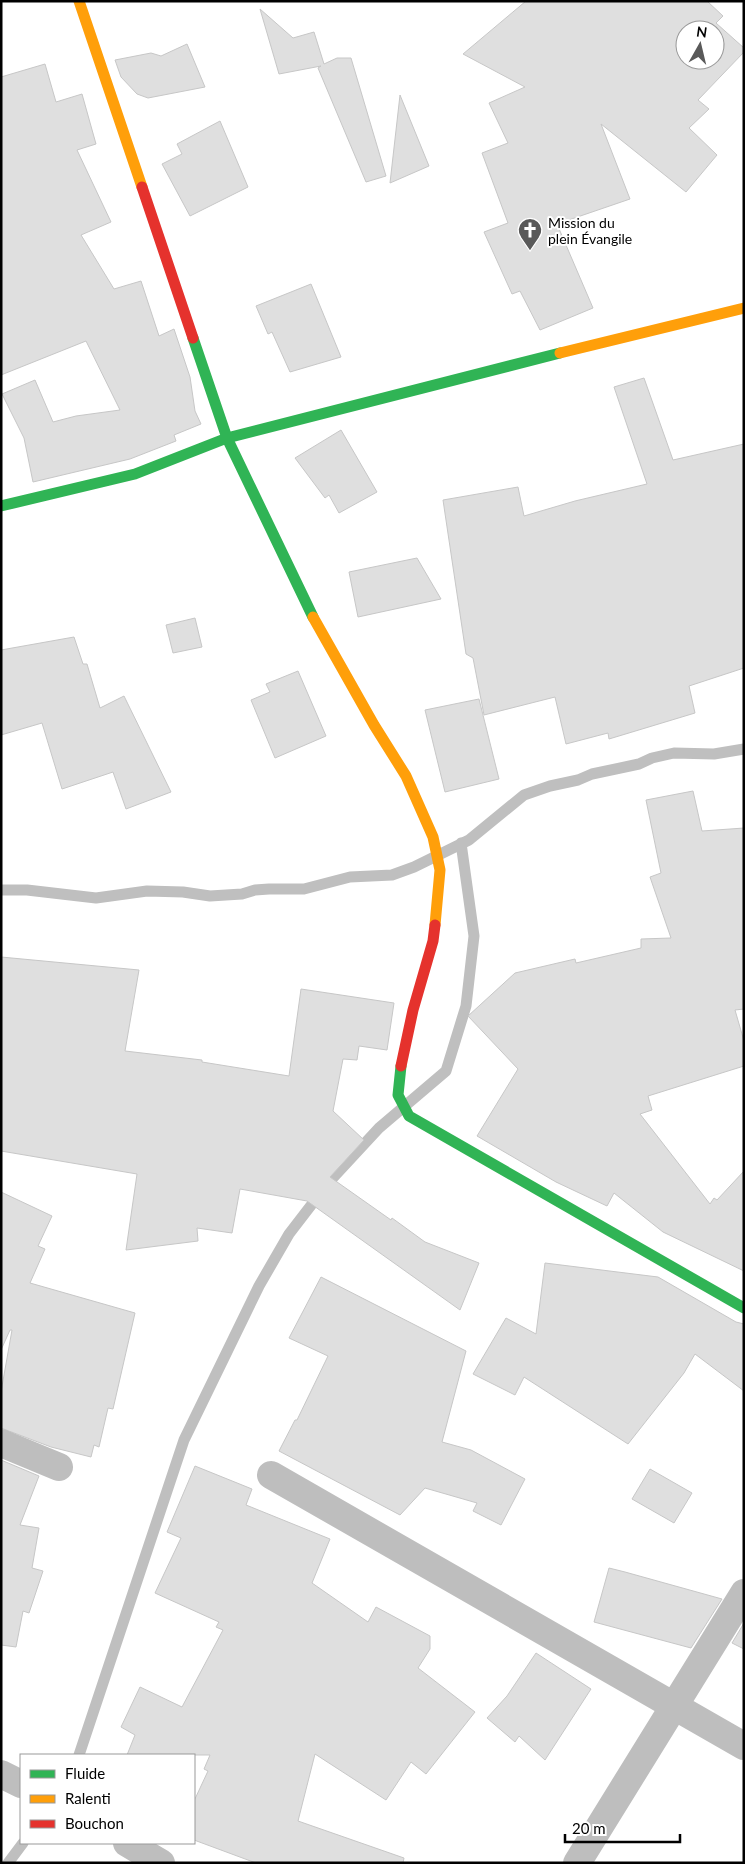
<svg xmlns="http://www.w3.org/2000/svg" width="745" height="1864" viewBox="0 0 745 1864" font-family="Lato,sans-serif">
	<rect width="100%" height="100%" fill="#fff"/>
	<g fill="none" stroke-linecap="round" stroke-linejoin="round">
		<path stroke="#bfbfbf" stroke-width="11" d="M1,890h26l69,8 51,-7 36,1 27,4 32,-2 13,-4 14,-1h35l46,-12 42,-2 22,-8 55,-27 55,-45 26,-9 28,-6 14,-6 47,-10 13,-6 22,-5 40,1 30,-5
			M79,1755l105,-315 75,-154 30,-52 40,-52 50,-54 67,-57 20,-65 8,-70 -13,-93
			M8,1863l15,-20"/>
	</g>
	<path fill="#dfdfdf" stroke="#c7c7c7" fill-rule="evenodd" d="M526,1h181l16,15 -7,7 28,25v4l-46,48 11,9 -20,19 28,27 -31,37 -85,-68 29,75 -73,25 36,84 -53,22 -20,-39 -8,3 -28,-62 24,-9 -26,-70 26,-10 -19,-40 36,-16 -62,-33zM685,30h30v30h-30z
		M260,9l33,29 21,-6 10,32 13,-6h14l35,118 -20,6 -48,-114 3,-2 -42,8z
		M187,44l18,43 -57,11 -11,-4 -16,-17 -6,-17 36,-7 10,3z
		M45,64l11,38 26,-8 14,50 -19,6 34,72 -30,13 33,54 27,-8 18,55 15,-7 16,48 5,34 6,13 -27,11 2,6 -46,18 -97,23 -9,-44 -22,-44 33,-14 18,42 23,-6 44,-6 -34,-69 -85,34v-298z
		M400,95l29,71 -39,17z
		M220,121l28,66 -58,29 -28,-52 20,-10 -5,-10z
		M311,284l30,73 -51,15 -18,-40 -4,2 -12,-28z
		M644,378l29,82 71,-16v224l-55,18 6,27 -86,26 -1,-6 -42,11 -11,-47 -71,18 -11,-57 -7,-4 -23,-154 75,-13 6,29 51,-15 72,-17 -33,-97z
		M341,430l36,62 -38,21 -10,-18 -4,3 -30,-40z
		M417,558l24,41 -83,18 -9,-45z
		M195,618l7,29 -29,6 -7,-28z
		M74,637l9,27h4l13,44 24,-12 47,96 -45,17 -13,-37 -51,17 -20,-66 -41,12v-85z
		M298,671l28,65 -51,22 -24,-58 19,-8 -4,-8z
		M479,699l20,80 -54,13 -20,-82z
		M693,791l9,40 42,-3v181l-9,1 9,31v25l-96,30 4,14 -12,4 70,90 4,-6 3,2 27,-29v100l-81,-39 -49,-39 -7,13 -51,-24 -79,-46 41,-67 -50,-53 47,-43 60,-14 1,4 65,-15v-9l30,-1 -21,-61 11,-4 -15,-73z
		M1,957l138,13 -14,81 77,9v2l87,14 12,-87 93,14 -7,47 -28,-4 -2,14 -14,-1 -10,52 31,29 -34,37 61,43 1,-2 33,24 54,21 -19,47 -153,-109 -67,-12 -8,44 -35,-5 1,13 -72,9 11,-76 -136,-23z
		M1,1192l51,24 -14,30 7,3 -15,34 105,30 -22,96 -5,-1 -9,39 -5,-2 -3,12 -40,-10 -50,-19v-36l11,-62h-2l-9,20z
		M545,1263l113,14 78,45 8,2v67l-49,-37 -11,19 -56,71 -104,-67 -9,18 -42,-21 33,-56 30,16z
		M321,1277l145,74 -24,91 29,8 54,29 -24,46 -28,-14 4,-8 -52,-15 -25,27 -121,-64 16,-31h2l31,-64 -39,-18z
		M1,1460l38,16 -19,49 19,3 -7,40 11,3 -14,42 -6,-2 -7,36 -15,-2z
		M195,1466l57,23 -6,16 84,34 -18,44 56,39 8,-15 54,29v13l-12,19 57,44 -49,62 -15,-12 -25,38 -71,-46 -17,67 106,37 -1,5h-147l-62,-23v-39l14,-30 -4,-2 6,-14h-83l8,-20 -14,-8 19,-40 42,20 41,-77 -7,-3 3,-5 -64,-29 26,-55 -14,-6z
		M650,1469l42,24 -18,30 -42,-24z
		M609,1568l16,4 97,27 -31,49 -97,-26z
		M744,1623v26l-12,-6z
		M536,1653l55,36 -46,71 -26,-24 -4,6 -28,-24 20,-22z"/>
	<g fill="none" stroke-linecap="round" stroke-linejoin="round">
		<path stroke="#bebebe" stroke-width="28" d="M1,1443l58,24
			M271,1475l473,271
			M1,1774l20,10
			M127,1843l34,20
			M577,1863l167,-270"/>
		<path stroke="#30b455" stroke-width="11" d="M193,338l34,100 86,179
			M1,506l134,-32 92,-36 333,-85
			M401,1066l-3,29 11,21 335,192"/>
		<path stroke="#ff9f0a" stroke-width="11" d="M79,1l63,186
			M560,353l184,-45
			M313,617l61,108 32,51 27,61 7,33 -5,55"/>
		<path stroke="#e5322d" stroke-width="11" d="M142,187l51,151
			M401,1066l12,-56 20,-69 2,-16"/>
	</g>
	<defs>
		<g id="church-pin" transform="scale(1.25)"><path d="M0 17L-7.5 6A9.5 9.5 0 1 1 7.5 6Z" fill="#595959" stroke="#fff"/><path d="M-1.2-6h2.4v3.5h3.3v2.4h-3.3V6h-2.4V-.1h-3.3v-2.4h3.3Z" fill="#fff"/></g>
	</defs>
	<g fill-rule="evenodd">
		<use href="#church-pin" x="530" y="230"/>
	</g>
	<g text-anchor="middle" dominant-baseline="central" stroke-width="4" stroke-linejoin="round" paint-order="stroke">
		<g font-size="14" fill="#000" stroke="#fff" text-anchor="start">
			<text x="548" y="222">Mission du<tspan x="548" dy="16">plein Évangile</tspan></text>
		</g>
	</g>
	<rect width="745" height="1864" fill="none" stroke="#000000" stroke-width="5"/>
	<rect x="20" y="1754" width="175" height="90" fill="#ffffff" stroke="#999999"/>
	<rect x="30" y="1770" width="25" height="8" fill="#30b455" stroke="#999999"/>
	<text x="65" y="1779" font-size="15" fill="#000000">Fluide</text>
	<rect x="30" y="1795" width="25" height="8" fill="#ff9f0a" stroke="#999999"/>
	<text x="65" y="1804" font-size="15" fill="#000000">Ralenti</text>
	<rect x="30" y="1820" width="25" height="8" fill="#e5322d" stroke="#999999"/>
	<text x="65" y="1829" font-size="15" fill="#000000">Bouchon</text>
	<g transform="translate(700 45) rotate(8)"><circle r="24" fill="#ffffff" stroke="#999999"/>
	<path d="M0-4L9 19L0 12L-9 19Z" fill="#595959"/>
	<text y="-8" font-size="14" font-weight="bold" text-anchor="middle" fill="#000000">N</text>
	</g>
	<path d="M565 1834v8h115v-8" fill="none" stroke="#000000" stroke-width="2.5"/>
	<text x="572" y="1834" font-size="15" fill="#000000" stroke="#ffffff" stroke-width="4" paint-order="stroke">20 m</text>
</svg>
